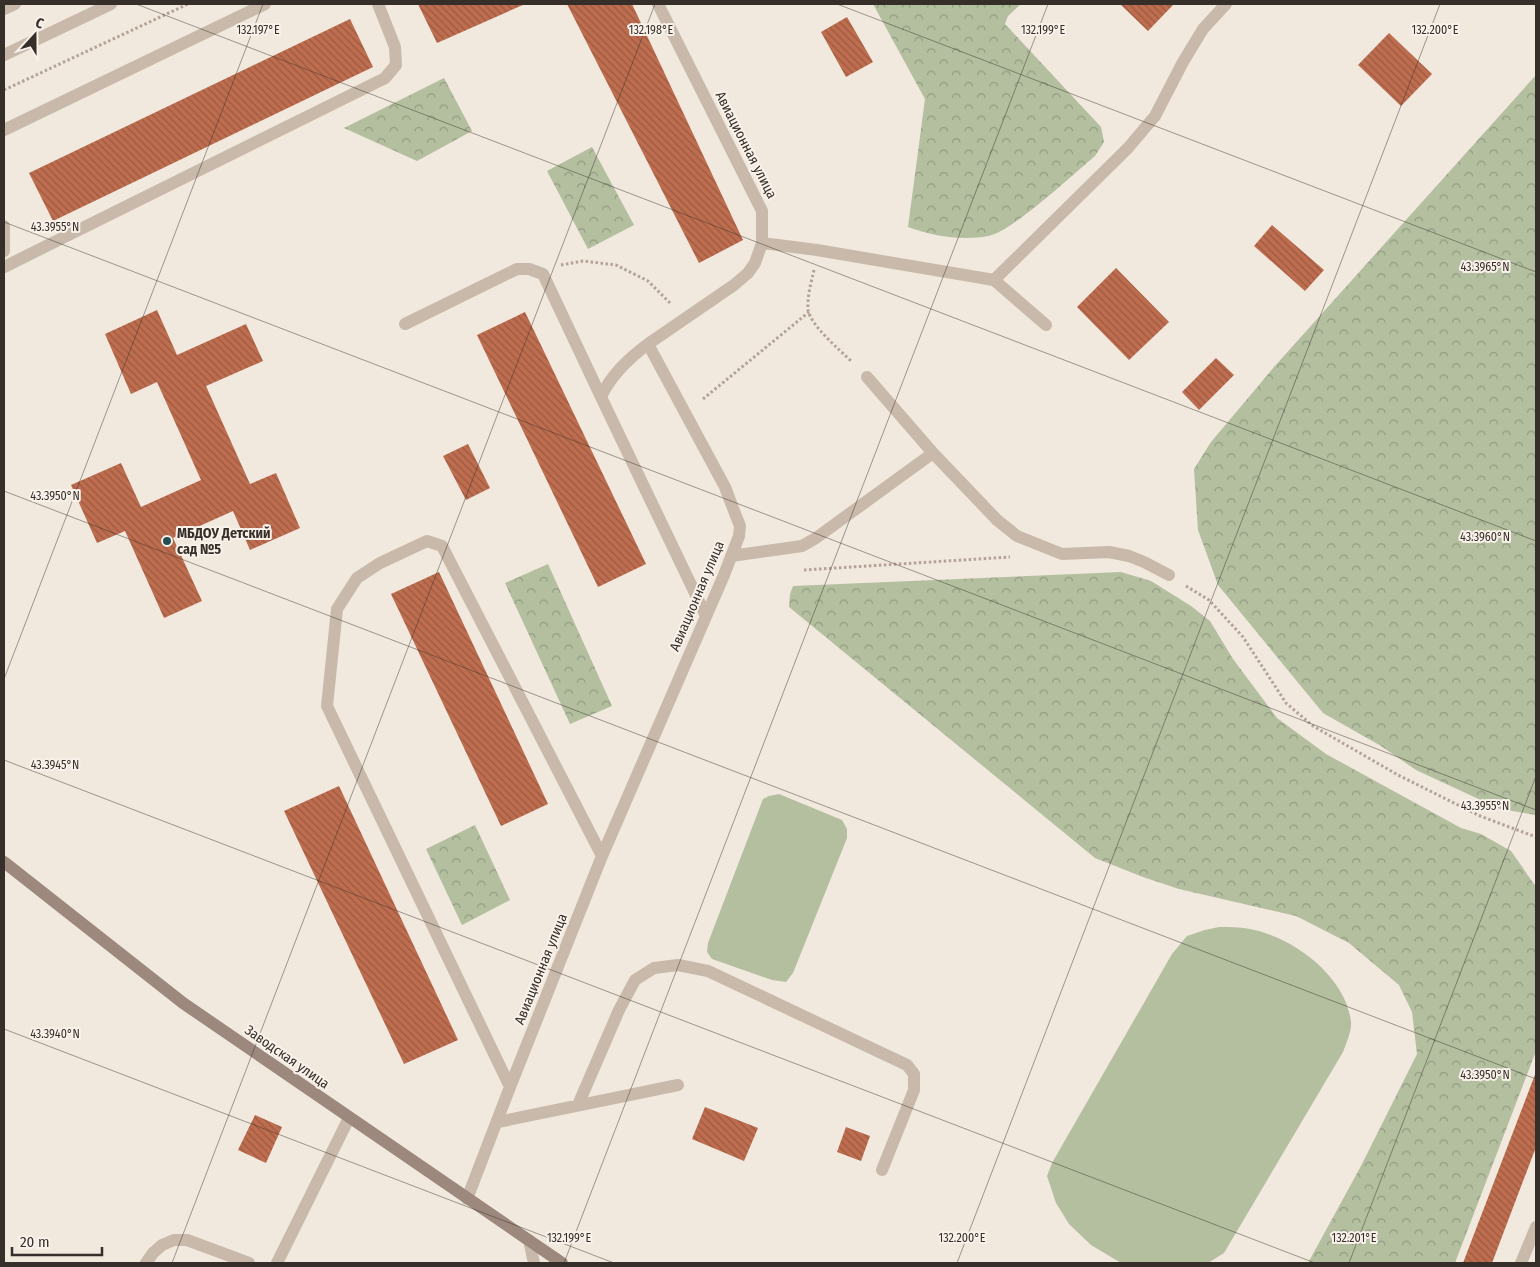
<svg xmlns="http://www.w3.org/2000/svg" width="1540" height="1267" viewBox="0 0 1540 1267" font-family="'Fira Sans Condensed',sans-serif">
	<defs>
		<pattern id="forest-crowns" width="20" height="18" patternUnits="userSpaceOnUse" patternTransform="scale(1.25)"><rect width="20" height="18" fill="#b3bf9f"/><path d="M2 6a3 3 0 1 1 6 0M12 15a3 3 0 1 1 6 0" fill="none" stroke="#929c82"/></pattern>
		<pattern id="building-back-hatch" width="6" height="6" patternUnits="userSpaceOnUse" patternTransform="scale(1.25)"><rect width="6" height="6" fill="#be6d4f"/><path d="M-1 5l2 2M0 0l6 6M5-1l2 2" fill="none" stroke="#9b5a42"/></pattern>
	</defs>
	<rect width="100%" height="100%" fill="#f1e8de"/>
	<path fill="url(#forest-crowns)" d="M873,4h148l-13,12 -3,8 96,103 3,15 -9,14c-22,18 -83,76 -107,80 -26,5 -56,0 -80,-9l17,-128z
		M1536,75v740l-36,-6 -84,-39 -35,-24 -58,-33 -105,-128 -20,-55 -4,-61 17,-27 63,-75z
		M444,78l28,53 -55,30 -73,-33z
		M592,147l42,78 -46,24 -41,-78z
		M548,564l64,142 -42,18 -65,-141z
		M1121,572l30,9 40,25 19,15 23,38 44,59 49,36 135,74 20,6 30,17 25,36v164l-81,212h-147l53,-97 56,-112 -5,-42 -13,-27 -50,-42 -53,-27 -117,-27 -36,-12 -48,-19 -306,-251 1,-13 3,-8z
		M475,825l35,75 -48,25 -36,-76z"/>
	<path fill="#b3bf9f" d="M779,794l63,26 5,9v9l-54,135 -7,9 -14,-2 -60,-21 -5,-7 1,-9 55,-144 6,-3z
		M1219,927c10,0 20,0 31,2 43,8 96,47 101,93 1,9 -5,22 -8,30l-119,201 -16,10h-87l-30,-18 -22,-21 -13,-21 -9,-27 5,-13 120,-209 15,-18 18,-6z"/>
	<path fill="url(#building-back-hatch)" d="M418,4h107l-88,39z
		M567,4h65l111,236 -44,23z
		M1120,4h54l-26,27z
		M847,17l26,45 -27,15 -25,-45z
		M350,19l23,48 -320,154 -24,-48z
		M1389,33l43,41 -31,32 -43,-41z
		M1272,225l52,45 -19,21 -51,-45z
		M1116,268l53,54 -40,38 -52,-53z
		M157,310l20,45 69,-31 17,37 -57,25 44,98 26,-11 24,55 -50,22 -17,-39 -60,27 29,63 -38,17 -39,-87 -28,12 -26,-58 50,-22 20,44 60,-27 -44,-98 -26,12 -26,-60z
		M525,312l121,252 -48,23 -121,-252z
		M1216,358l18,17 -35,35 -17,-18z
		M468,444l22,44 -24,12 -23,-44z
		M439,572l109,232 -47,22 -110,-232z
		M339,786l119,254 -54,24 -120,-253z
		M1536,1072v75l-44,116h-29z
		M705,1107l53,21 -14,33 -52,-22z
		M255,1115l27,12 -16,36 -28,-13z
		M846,1127l24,9 -9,25 -24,-9z"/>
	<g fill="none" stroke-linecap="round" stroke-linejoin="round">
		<path stroke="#b4a395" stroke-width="3" stroke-dasharray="2.5 2.5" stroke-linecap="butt" d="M4,90l184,-86
			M561,265l22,-4 33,4 32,16 23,23
			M814,270c-3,13 -7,27 -6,40 3,16 32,40 44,52
			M703,399l106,-87
			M804,570l206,-13
			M1186,586l23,14 34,37 43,66 27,23 85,49 82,41 56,21"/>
		<path stroke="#c8b9aa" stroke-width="12" d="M4,9l11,-5
			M4,55l107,-51
			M4,130l261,-126
			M4,226v25
			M762,243l55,7 177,30 52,45
			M4,267l381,-189 11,-13 -1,-18 -17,-43
			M994,280l134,-132 27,-32 28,-54 20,-33 23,-25
			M405,324l112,-55h12l14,5 58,123
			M648,344c-20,15 -37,31 -47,53l105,219
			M867,377l66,76 64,67 20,16 45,18 47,-2 20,4 15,6 25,13
			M731,556l71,-10 14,-8 117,-85
			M510,1087l-183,-381 10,-97 20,-31 23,-15 47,-22 15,5 160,310
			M578,1105l41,-95 16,-30 19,-12 24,-3 30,6 199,94 7,9v16l-32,80
			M498,1122l180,-37
			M467,1199l43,-112 92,-231 122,-281 15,-39 1,-10 -4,-10 -11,-29 -77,-143 86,-59 14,-12 7,-10 7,-20v-32l-104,-207
			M529,1240l5,23
			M146,1263l7,-10 9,-8 12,-5h13l62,23
			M1521,1263l15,-36"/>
		<path stroke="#c8b9aa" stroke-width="12" d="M277,1263l72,-145"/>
		<path stroke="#9c887c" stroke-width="12" d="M4,862l179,141 379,260"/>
	</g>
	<path fill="none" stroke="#362e29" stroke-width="1" stroke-opacity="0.45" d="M136,4l1400,537M837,4l699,268M4,222l1532,588M4,491l1532,588M4,679l259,-675M4,760l1311,503M4,1029l610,234M172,1263l483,-1259M564,1263l484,-1259M957,1263l483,-1259M1349,1263l187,-487"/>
	<circle fill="#225055" stroke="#f9f2ea" stroke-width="2" cx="167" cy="541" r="5"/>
	<g text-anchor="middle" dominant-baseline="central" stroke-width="4" stroke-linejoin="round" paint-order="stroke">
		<g font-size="14" fill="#362e29" stroke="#f9f2ea">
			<text transform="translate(746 145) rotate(63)">Авиационная улица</text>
			<text transform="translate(697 596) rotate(-67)">Авиационная улица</text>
			<text transform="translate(541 969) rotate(-68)">Авиационная улица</text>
			<text transform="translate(287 1057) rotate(35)">Заводская улица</text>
		</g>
		<g font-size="14" font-weight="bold" fill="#362e29" stroke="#f9f2ea" text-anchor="start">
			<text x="177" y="533">МБДОУ Детский<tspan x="177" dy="16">сад №5</tspan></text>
		</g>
	</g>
	<g font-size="12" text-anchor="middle" fill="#362e29" stroke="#f9f2ea" stroke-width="4" stroke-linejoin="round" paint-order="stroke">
		<text x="258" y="34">132.197°E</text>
		<text x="651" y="34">132.198°E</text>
		<text x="1043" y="34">132.199°E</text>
		<text x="1435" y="34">132.200°E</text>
		<text x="55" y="231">43.3955°N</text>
		<text x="1485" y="271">43.3965°N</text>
		<text x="55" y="500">43.3950°N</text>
		<text x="1485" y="541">43.3960°N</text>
		<text x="55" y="769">43.3945°N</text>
		<text x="1485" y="810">43.3955°N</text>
		<text x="55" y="1038">43.3940°N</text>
		<text x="1485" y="1079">43.3950°N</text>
		<text x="569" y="1242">132.199°E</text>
		<text x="962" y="1242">132.200°E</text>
		<text x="1354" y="1242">132.201°E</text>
	</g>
	<rect width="1540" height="1267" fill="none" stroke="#362e29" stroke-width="10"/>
	<g transform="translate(35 35) rotate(21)" stroke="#f9f2ea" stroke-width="4" paint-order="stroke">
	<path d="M0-4L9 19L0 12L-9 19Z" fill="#362e29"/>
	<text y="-8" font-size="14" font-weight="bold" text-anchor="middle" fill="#362e29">С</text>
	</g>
	<path d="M12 1247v8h90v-8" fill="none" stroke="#362e29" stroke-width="2.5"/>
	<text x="20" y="1247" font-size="15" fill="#362e29" stroke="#f9f2ea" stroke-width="4" paint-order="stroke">20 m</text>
</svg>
